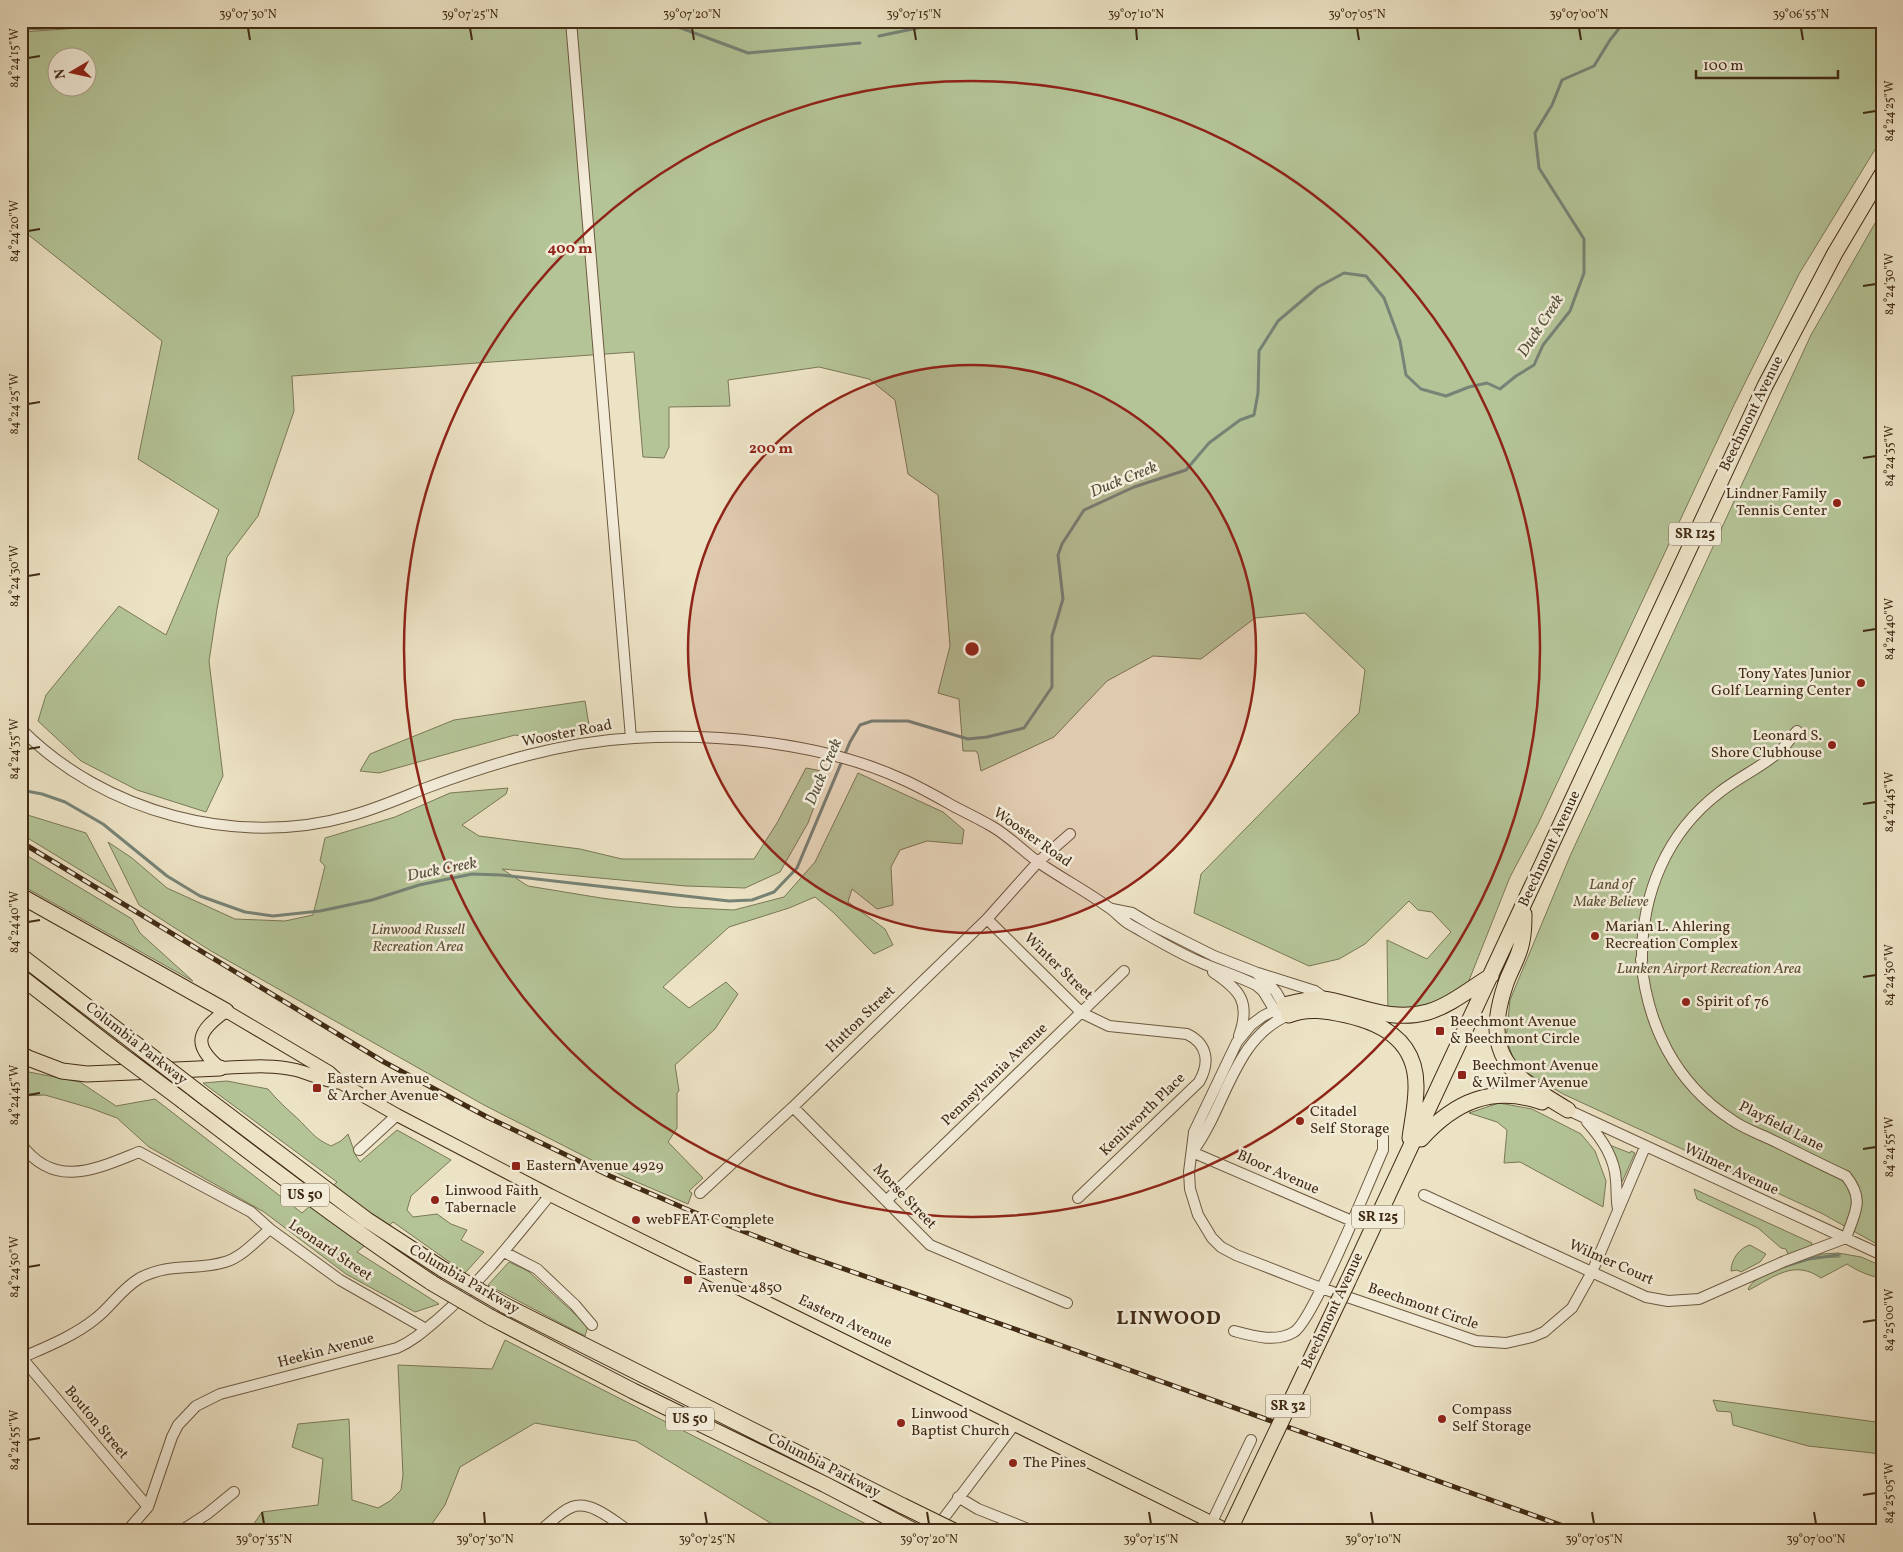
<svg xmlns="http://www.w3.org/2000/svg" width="1903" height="1552" viewBox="0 0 1903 1552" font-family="Vollkorn,serif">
	<rect width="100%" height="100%" fill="#ece2c4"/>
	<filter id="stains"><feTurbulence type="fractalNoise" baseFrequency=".004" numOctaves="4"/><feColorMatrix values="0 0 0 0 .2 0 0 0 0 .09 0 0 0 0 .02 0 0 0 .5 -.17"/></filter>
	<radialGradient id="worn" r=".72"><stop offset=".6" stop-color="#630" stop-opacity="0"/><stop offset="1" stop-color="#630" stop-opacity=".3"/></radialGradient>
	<path fill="#b4c497" stroke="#7a7856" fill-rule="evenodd" d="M21,21h1861v55l-6,12 6,-7v57l-83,136 -66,133 -195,417 -28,53 -46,116 -17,12 -59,10 -1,-75 40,19 24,-27 -19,-20 -14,-2 -9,-9 -44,43 -26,15 -30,7 -115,-53 7,-39 158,-161 6,-43 -60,-57 -50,5 -54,41 -48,-3 -46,25 -53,56 -73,34 -3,-17 -2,-3h-13l-4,-52 -21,-6 12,-47 -12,-151 -30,-21 -13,-74 -26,-21 -50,-12 -91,13 2,26 -61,1v40l-5,11 -21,-1 -9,-105 -342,24 2,35 -36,105 -31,41 -10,52 -8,52 14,115 -17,36 -69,-22 -56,-29 -43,-40 8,-26 73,-89 47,29 53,-125 -81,-51 24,-118 -141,-112v-197l59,-4 -59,2zM58,58h30v30h-30z
		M1882,211v1036l-59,-33 -260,-120 -36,-21 -13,-13 -8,-21 4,-39 60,-144 241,-521z
		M585,701l4,24 -4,4 -48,10 -22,-4 -136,38 -19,-2 10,-17 84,-34z
		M806,768l21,4 -19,51 -28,49 -35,16 -59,-2 -184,-17 26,17 73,12 73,9 60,3 50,-13 31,-35 43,-89 85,39 21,18 -2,14 -35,-3 -27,9 -9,17 2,38 -16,4 -25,-20 -4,13 37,27 8,16 -19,9 -40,-41 -19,-16 -26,11 -60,19 -66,60 26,21 37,-26 12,12 -23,35 -40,36 4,26 -2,2v35l-9,14 35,36 -14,13 3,2 -4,11 -63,-27 -141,-72 -273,-154 -72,-46 -31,-63 24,16 35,30 68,31 50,2 28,-6 12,-49 -5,-5 5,-23 70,-21 55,-24 58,-5 -2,6 -44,31 17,11 101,13 42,10h132l23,-36z
		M21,813l65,20 32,60 -97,-59z
		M21,852l111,67 8,14 53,48 -172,-96z
		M21,1067l8,5 51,10 36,24 39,-7 147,114 35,-31 -134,-99 24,-2 41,8c9,11 18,19 29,29 13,12 16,20 34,28l10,-5 7,-7 8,22 4,6 37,-32 54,30 -40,36 -4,14 6,7 24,-3 14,10 16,6 -6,10 23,12 -19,21 -72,-51 -36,30 82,52 -24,8 -69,-38 -82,-62 -115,-65 -32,-29 -27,-10 -45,-13 -24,1z
		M1499,1103l33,6 49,25 14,17 11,30 -3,26 -83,-45 -16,1 3,-33 -10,-8 -28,-9z
		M1607,1144l23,9 1,-2 4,2 -13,29 -2,1z
		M1694,1189l118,54 -1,3 -23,8 -2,-5 -5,-1 -23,-20 -61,-29z
		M1750,1245l16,9 -6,8 -19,10 -4,-2 -6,1c0,-11 8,-23 19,-26z
		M1838,1253l23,4 21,9v11c-8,2 -28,-8 -35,-13l-26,14c-27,-19 -47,-1 -72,12l-1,-1c6,-12 24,-18 36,-23l1,1 23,-7 18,-3h14v-3l-32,5 14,-5z
		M509,1262l19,9 60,55 -3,10 -97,-51z
		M505,1340l375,191h-106l-2,-7 -136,-83 -101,-18 -75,44 -15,38 -18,26h-178l13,-19 56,-7 5,-46 -31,-12 6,-23 51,-5 3,81 26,8 12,-7 11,-11 2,-15 -5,-110 94,4z
		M1713,1400l163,22 6,-7v42l-9,-4 -65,-7 -75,-21 -2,-13 -14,-1z"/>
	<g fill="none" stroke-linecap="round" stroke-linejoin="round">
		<path stroke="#768376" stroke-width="3" d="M633,21l48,7 67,25 112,-10
			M879,36l72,-15
			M21,790l21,4 23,8 38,22 64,52 33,20 45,16 28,4 47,-5 52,-11 47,-15 53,-11 29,1 228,26 23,-1 22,-8 23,-24 53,-126 10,-17 12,-4h36l60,18 19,-2 37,-9 28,-41v-51l11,-37 -5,-44 4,-11 22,-34 50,-23 52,-17 23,-27 31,-23 14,-5 4,-22 1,-42 19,-30 40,-34 26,-14 22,3 18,22 16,43 6,34 15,14 25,7 23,-9 18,-4 13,6 16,-13 18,-11 9,-20 27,-34 14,-38v-34l-45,-71 -4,-35 17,-28 10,-25 32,-14 16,-26 15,-19
			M1785,1266l23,-7 30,-4"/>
		<g stroke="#6c5940" stroke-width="12">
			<path id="minor" d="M571,21l60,717
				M21,729c83,84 217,119 329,87 26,-7 51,-18 76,-28 67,-25 136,-46 208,-50 87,-5 190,5 270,42 18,8 35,18 53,28 12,6 24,12 36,19 17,10 31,25 48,37 22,15 45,27 67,43 8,5 13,12 21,17 23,13 47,28 71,38 18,8 38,14 56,23l7,6 17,28
				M1112,909l20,4 20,12 62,31 41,16 13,11 8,9 13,23c-55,22 -63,92 -96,136
				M987,919l95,94 27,13 78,8c21,10 23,29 12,48l-121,116
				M1641,959c6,66 34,124 91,161 11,8 25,13 38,19 25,12 50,25 76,37 19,24 9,36 0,62
				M1642,961c-1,-66 24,-128 78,-169 19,-15 42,-25 60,-41 6,-5 11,-14 17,-20
				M1213,972c27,18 38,30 26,64
				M1258,973l57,18 11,8
				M1281,1007l-18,9 -12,9 -14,17 -43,90 -5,40 1,17 8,26 14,23 9,9 15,8 85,33 155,53 30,2 26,-6 12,-5 28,-24 20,-36 53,-125
				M793,1107l137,138 137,58
				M1568,1110l314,145
				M1587,1122c15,17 28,36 29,59 1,10 0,19 2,28
				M21,1144c34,46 75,25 118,8l112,60 19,17 70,51 86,49
				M359,1150l38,-35
				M1192,1152l160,69
				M700,1193l93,-86 194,-188 51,-57 32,-28
				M1424,1195l222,102 22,4 31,-2 86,-38 61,-23
				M887,1200l237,-229
				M504,1252l33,17 38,36 17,20
				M1234,1331c19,5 42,12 60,1 19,-11 76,-153 89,-182v-13
				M21,1358c25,-11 53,-22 74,-39 16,-12 26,-30 45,-41 30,-16 56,-7 85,-16 17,-5 32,-22 45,-33
				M22,1358l126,149
				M958,1497l20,12 55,22
				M1212,1522l39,-82
				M127,1531l21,-24 24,-70 6,-12 18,-19 24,-12 177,-46c16,-7 28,-18 41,-29 43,-37 76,-80 112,-124
				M181,1531l26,-17 27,-22
				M540,1531c10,-8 21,-20 32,-24 19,-7 42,14 57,24
				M934,1531l80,-106"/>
		</g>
		<g stroke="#412b14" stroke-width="14">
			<path id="major" d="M341,1083c-16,-2 -30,-9 -45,-13 -25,-6 -51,-3 -76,-2 -29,-24 -22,-37 6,-57l103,61 12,11 56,32 153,80 679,336"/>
		</g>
		<g stroke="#412b14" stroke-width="17">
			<path id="highway" d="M21,896l205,115
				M1524,914c0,8 0,18 -2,27 -2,14 -11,28 -16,42 -25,73 4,92 62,127
				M21,956l116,89
				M21,977l90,70
				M1284,1005c14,-3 31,-8 46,-5 33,7 63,22 98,12 23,-7 43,-24 63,-36
				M1289,1015c18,-8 39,-4 57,0 40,9 71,28 70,73 0,17 -4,34 -6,50
				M21,1054l7,4 34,13 25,3 133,-6
				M207,1099l160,121 77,50
				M183,1101c82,63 163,125 249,182
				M1421,1139c34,-38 72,-54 121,-37
				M1348,1281l417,-895 70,-133 47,-79
				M504,1305l399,201
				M490,1317l143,74 191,93 90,47"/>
		</g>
		<use href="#minor" stroke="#f3ecd9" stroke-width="10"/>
		<use href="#major" stroke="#ece2c4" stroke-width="12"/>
		<use href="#highway" stroke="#ece2c4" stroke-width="15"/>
		<g stroke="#412b14" stroke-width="5">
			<path id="rail" d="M21,842l363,220 103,55 123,59 81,35 108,42 261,92 517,186"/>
		</g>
		<use href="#rail" stroke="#f3ecd9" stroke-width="3" stroke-dasharray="9" stroke-linecap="butt"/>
		<g stroke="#412b14" stroke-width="17" stroke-linecap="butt">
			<path id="highway-bridge" d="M137,1045l70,54
				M111,1047l72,54
				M444,1270l60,35
				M432,1283l58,34
				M903,1506l51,25
				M1229,1531l119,-250"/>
		</g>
		<use href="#highway-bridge" stroke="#ece2c4" stroke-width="15"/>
	</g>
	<path fill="none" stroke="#412b14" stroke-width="2" d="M248,28l2,12M470,28l2,12M692,28l2,12M914,28l2,12M1136,28l1,12M1357,28l2,12M1579,28l2,12M1801,28l2,12M28,58l12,-2M1863,113l13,-2M28,231l12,-2M1863,286l13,-2M28,404l12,-2M1863,458l13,-2M28,576l12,-2M1863,631l13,-2M28,749l12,-2M1863,804l13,-2M28,922l12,-2M1863,977l13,-2M28,1095l12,-2M1863,1149l13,-2M28,1267l12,-2M1863,1322l13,-2M28,1440l12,-2M1863,1495l13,-2M262,1512l2,12M484,1512l1,12M705,1512l2,12M927,1512l2,12M1149,1512l2,12M1371,1512l2,12M1592,1512l2,12M1814,1512l2,12"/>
	<circle cx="972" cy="649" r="284" fill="#8f2418" fill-opacity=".12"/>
	<g fill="none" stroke="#8f2418" stroke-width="2.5">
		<circle cx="972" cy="649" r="284"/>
		<circle cx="972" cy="649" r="568"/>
	</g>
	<g fill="#8f2418" stroke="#f3ecd9" stroke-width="2">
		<circle cx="1837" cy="503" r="5"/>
		<circle cx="1861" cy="683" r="5"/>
		<circle cx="1832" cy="745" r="5"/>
		<circle cx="1595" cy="936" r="5"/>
		<circle cx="1686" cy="1002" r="5"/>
		<rect x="1435" y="1026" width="10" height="10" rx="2.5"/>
		<rect x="1457" y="1070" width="10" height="10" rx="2.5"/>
		<rect x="312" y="1083" width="10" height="10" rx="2.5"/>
		<circle cx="1300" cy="1121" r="5"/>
		<rect x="511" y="1161" width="10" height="10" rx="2.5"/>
		<circle cx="435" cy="1200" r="5"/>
		<circle cx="636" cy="1220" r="5"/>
		<rect x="683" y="1275" width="10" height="10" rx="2.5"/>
		<circle cx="1442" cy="1419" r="5"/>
		<circle cx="901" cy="1423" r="5"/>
		<circle cx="1013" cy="1463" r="5"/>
	</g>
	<g text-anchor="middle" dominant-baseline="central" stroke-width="5" stroke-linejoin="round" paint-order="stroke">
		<g fill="#f3ecd9" stroke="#76654f" stroke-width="1">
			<rect x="1669" y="522.5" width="52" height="23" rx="4"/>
			<rect x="281" y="1183.5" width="48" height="23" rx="4"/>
			<rect x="1352" y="1205.5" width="52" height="23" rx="4"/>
			<rect x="1265.5" y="1394.5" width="45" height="23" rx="4"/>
			<rect x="666" y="1407.5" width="48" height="23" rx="4"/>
		</g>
		<g font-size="14" font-weight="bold" fill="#412b14">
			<text x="1695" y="534">SR 125</text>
			<text x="305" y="1195">US 50</text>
			<text x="1378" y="1217">SR 125</text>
			<text x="1288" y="1406">SR 32</text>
			<text x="690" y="1419">US 50</text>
		</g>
		<g font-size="15" fill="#412b14" stroke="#f3ecd9">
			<text transform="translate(1752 414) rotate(-64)">Beechmont Avenue</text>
			<text transform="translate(567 734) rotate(-11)">Wooster Road</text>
			<text transform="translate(1032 838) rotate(35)">Wooster Road</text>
			<text transform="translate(1550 849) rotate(-65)">Beechmont Avenue</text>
			<text transform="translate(1058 967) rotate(44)">Winter Street</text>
			<text transform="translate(861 1020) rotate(-44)">Hutton Street</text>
			<text transform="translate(136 1044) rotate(38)">Columbia Parkway</text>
			<text transform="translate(995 1075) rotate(-44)">Pennsylvania Avenue</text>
			<text transform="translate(1143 1115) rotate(-44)">Kenilworth Place</text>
			<text transform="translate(1781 1127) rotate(27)">Playfield Lane</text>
			<text transform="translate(1731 1170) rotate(25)">Wilmer Avenue</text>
			<text transform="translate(1278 1173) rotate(24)">Bloor Avenue</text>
			<text transform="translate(904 1197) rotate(46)">Morse Street</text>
			<text transform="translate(330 1251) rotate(34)">Leonard Street</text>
			<text transform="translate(1611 1263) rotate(24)">Wilmer Court</text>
			<text transform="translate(464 1280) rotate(30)">Columbia Parkway</text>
			<text transform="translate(1423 1307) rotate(19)">Beechmont Circle</text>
			<text transform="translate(1333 1311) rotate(-65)">Beechmont Avenue</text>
			<text transform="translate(845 1322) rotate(26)">Eastern Avenue</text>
			<text transform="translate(326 1351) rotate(-15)">Heekin Avenue</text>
			<text transform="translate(96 1423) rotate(50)">Bouton Street</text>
			<text transform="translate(824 1466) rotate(27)">Columbia Parkway</text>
		</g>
		<g font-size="15" fill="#412b14" stroke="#f3ecd9" text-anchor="start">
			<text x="1827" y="494" text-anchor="end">Lindner Family<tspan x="1827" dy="17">Tennis Center</tspan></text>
			<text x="1851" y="674" text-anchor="end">Tony Yates Junior<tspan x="1851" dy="17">Golf Learning Center</tspan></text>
			<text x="1822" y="736" text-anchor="end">Leonard S.<tspan x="1822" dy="17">Shore Clubhouse</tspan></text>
			<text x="1605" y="927">Marian L. Ahlering<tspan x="1605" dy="17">Recreation Complex</tspan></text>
			<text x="1696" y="1002">Spirit of 76</text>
			<text x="1450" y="1022">Beechmont Avenue<tspan x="1450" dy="17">&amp; Beechmont Circle</tspan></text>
			<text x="1472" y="1066">Beechmont Avenue<tspan x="1472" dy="17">&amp; Wilmer Avenue</tspan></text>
			<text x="327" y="1079">Eastern Avenue<tspan x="327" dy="17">&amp; Archer Avenue</tspan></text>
			<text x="1310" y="1112">Citadel<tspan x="1310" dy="17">Self Storage</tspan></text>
			<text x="526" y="1166">Eastern Avenue 4929</text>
			<text x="445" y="1191">Linwood Faith<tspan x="445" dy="17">Tabernacle</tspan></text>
			<text x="646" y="1220">webFEAT Complete</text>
			<text x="698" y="1271">Eastern<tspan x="698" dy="17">Avenue 4850</tspan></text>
			<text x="1452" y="1410">Compass<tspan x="1452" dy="17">Self Storage</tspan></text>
			<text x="911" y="1414">Linwood<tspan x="911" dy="17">Baptist Church</tspan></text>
			<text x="1023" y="1463">The Pines</text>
		</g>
		<g font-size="15" font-style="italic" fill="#5e5135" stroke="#f3ecd9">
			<text x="1611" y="885">Land of<tspan x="1611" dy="17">Make Believe</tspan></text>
			<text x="418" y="930">Linwood Russell<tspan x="418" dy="17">Recreation Area</tspan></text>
			<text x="1709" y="969">Lunken Airport Recreation Area</text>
		</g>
		<g font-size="16" font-style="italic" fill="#57503d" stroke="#f3ecd9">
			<text transform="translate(1541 326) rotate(-57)">Duck Creek</text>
			<text transform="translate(1124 480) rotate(-22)">Duck Creek</text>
			<text transform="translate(824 772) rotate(-67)">Duck Creek</text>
			<text transform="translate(442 870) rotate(-11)">Duck Creek</text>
		</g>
		<g font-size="20" font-weight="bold" letter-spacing="1" fill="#412b14" stroke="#f3ecd9">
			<text x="1169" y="1319">LINWOOD</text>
		</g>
	</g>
	<circle cx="972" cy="649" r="8" fill="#8f2418" stroke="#f3ecd9" stroke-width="2.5"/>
	<g font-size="15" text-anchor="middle" font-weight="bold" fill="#8f2418" stroke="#f3ecd9" stroke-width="5" stroke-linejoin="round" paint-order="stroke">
		<text x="570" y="253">400 m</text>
		<text x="771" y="453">200 m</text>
	</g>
	<rect width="1903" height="1552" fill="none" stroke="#ece2c4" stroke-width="55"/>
	<g transform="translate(72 72) rotate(261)"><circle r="24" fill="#f3ecd9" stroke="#ac9f8a"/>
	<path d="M0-4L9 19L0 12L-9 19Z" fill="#8f2418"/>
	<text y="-8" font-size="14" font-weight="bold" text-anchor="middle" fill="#412b14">N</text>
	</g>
	<path d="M1696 70v8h142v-8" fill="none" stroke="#412b14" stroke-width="2.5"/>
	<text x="1703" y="70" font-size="15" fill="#412b14" stroke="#f3ecd9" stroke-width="4" paint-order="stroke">100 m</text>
	<rect x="28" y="28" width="1848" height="1496" fill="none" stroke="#412b14" stroke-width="2"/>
	<g font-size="12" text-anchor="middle" fill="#412b14">
		<text x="248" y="18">39°07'30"N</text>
		<text x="470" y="18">39°07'25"N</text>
		<text x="692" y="18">39°07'20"N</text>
		<text x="914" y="18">39°07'15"N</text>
		<text x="1136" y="18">39°07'10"N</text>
		<text x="1357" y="18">39°07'05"N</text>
		<text x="1579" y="18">39°07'00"N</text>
		<text x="1801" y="18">39°06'55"N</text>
		<text transform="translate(14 58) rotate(-90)" y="4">84°24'15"W</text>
		<text transform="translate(1889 111) rotate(-90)" y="4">84°24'25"W</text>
		<text transform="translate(14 231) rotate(-90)" y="4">84°24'20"W</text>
		<text transform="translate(1889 284) rotate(-90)" y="4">84°24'30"W</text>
		<text transform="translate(14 404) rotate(-90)" y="4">84°24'25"W</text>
		<text transform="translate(1889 456) rotate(-90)" y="4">84°24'35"W</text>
		<text transform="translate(14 576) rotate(-90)" y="4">84°24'30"W</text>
		<text transform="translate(1889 629) rotate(-90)" y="4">84°24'40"W</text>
		<text transform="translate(14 749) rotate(-90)" y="4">84°24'35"W</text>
		<text transform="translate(1889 802) rotate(-90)" y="4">84°24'45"W</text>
		<text transform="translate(14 922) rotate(-90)" y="4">84°24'40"W</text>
		<text transform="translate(1889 975) rotate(-90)" y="4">84°24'50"W</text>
		<text transform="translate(14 1095) rotate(-90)" y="4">84°24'45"W</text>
		<text transform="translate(1889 1147) rotate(-90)" y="4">84°24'55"W</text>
		<text transform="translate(14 1267) rotate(-90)" y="4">84°24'50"W</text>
		<text transform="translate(1889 1320) rotate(-90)" y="4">84°25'00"W</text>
		<text transform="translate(14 1440) rotate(-90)" y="4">84°24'55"W</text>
		<text transform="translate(1889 1493) rotate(-90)" y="4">84°25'05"W</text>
		<text x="264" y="1543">39°07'35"N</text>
		<text x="485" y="1543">39°07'30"N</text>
		<text x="707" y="1543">39°07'25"N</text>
		<text x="929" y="1543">39°07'20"N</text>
		<text x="1151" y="1543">39°07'15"N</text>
		<text x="1373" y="1543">39°07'10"N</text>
		<text x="1594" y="1543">39°07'05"N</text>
		<text x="1816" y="1543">39°07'00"N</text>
	</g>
	<rect width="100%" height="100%" filter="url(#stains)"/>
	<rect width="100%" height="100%" fill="url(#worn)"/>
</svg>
